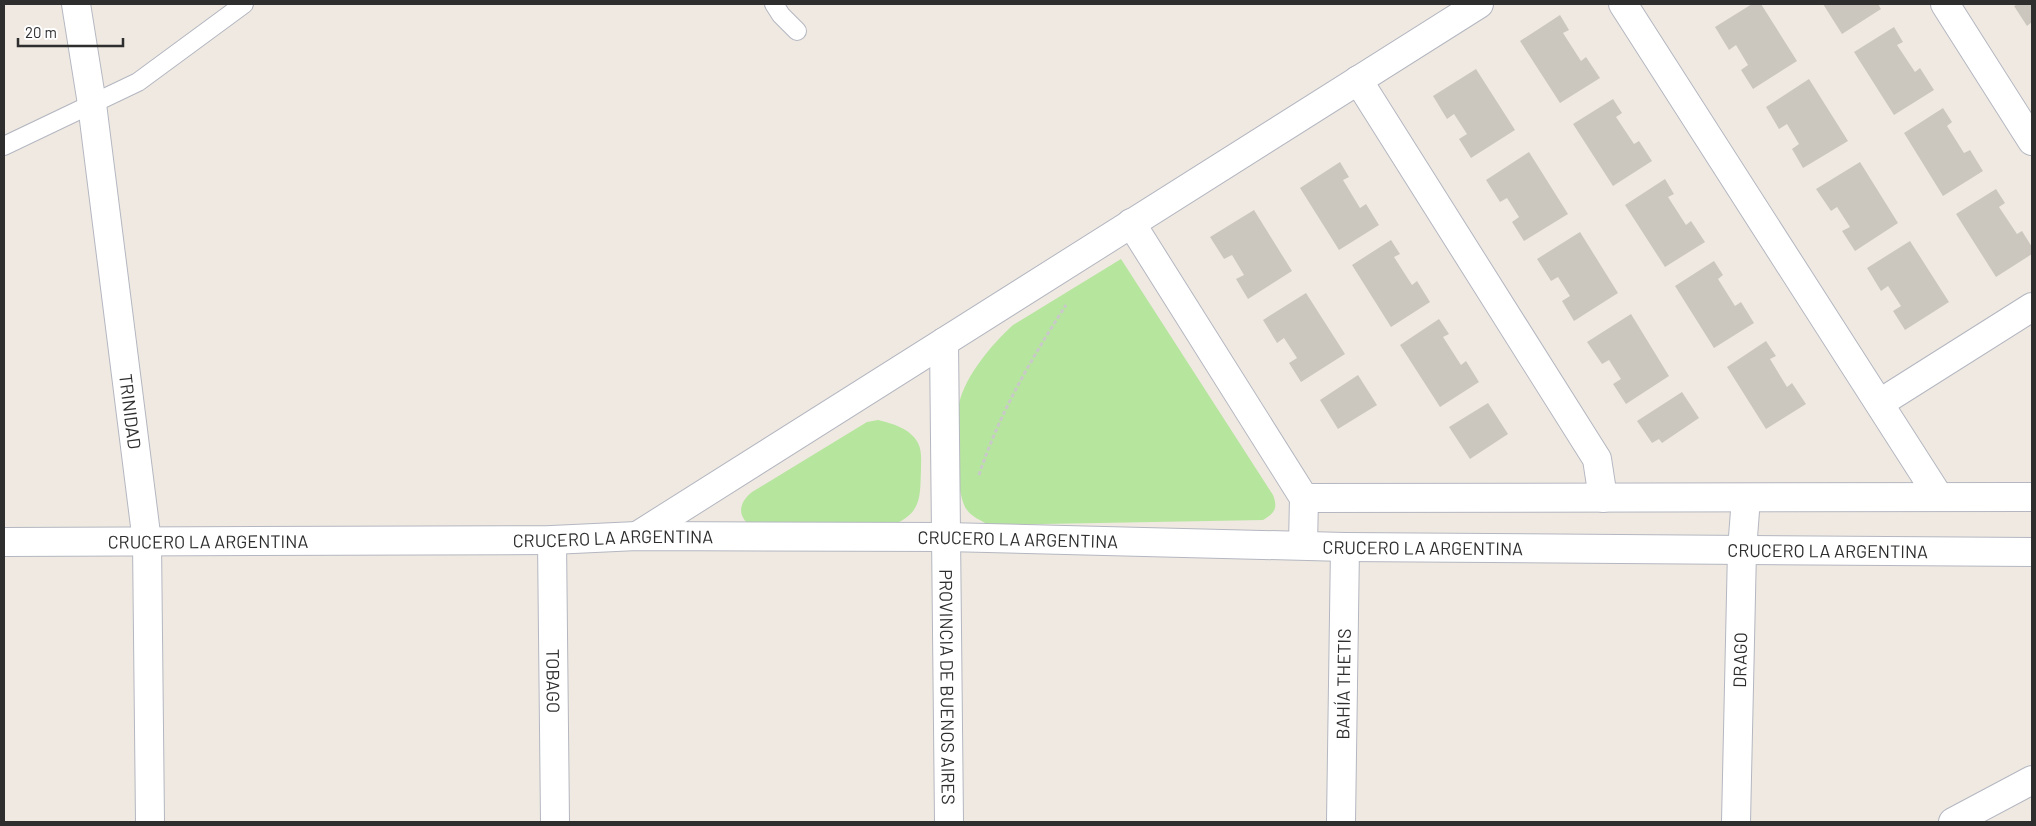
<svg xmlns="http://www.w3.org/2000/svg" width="2036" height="826" viewBox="0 0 2036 826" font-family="Barlow,sans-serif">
	<rect width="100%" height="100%" fill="#efe9e1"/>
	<path fill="#b6e59e" d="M1121,259l152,236c5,13 2,18 -10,25l-274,5c-7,-4 -17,-8 -22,-15 -12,-16 -13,-86 -8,-106 6,-28 33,-60 54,-79z
		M878,420c15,4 32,8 40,23 4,8 3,17 3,26 -1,27 1,43 -26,55h-147c-12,-11 -7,-23 4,-32l115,-70z"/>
	<path fill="#cbc7bf" d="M1752,4h9l36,57 -44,28 -12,-19 7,-5 -12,-20 -7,5 -14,-23z
		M1823,4h55l3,5 -39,25z
		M2018,4h14v18l-5,4 -13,-20z
		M1560,15l9,15 -6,3 18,28 5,-4 14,21 -40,25 -40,-62z
		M1894,27l9,15 -6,3 18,27 5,-4 14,22 -40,25 -40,-63z
		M1476,69l39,61 -44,28 -12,-19 8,-5 -13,-20 -7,5 -14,-23z
		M1809,79l39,62 -45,27 -11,-19 7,-5 -12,-20 -8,5 -13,-22z
		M1613,99l9,14 -6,4 18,27 5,-3 13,20 -39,25 -40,-62z
		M1943,108l9,14 -5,4 17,27 6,-3 13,21 -40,25 -39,-63z
		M1529,152l39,62 -44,27 -12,-19 7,-5 -12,-19 -7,4 -14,-22z
		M1340,162l9,15 -6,3 17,28 6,-4 13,21 -40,25 -39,-62z
		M1860,162l38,61 -43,28 -13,-20 8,-4 -13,-20 -6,4 -15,-22z
		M1665,179l9,15 -6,3 18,28 5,-4 14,21 -40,25 -40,-62z
		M1996,189l9,14 -6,4 18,27 5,-3 10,16v7l-36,23 -40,-63z
		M1254,210l38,61 -44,28 -12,-20 8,-4 -12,-20 -8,4 -14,-22z
		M1580,232l38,61 -44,28 -12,-20 8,-5 -12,-19 -7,4 -14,-22z
		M1391,240l9,14 -6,3 18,28 5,-4 13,21 -39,25 -39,-62z
		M1910,241l39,61 -44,28 -12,-19 8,-5 -13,-20 -7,5 -14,-23z
		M1714,261l9,14 -5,4 17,27 6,-4 13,21 -40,25 -39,-62z
		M1306,293l39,61 -44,28 -12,-19 8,-5 -13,-20 -7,5 -14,-23z
		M1631,314l38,62 -43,28 -13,-20 8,-5 -12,-19 -7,4 -15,-22z
		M1439,319l10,15 -6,3 18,28 5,-4 13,21 -39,25 -40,-62z
		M1766,341l10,15 -6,3 17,28 5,-4 14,21 -40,25 -39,-62z
		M1358,375l19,30 -39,24 -18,-29z
		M1682,392l17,26 -37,25 -3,-4 -7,4 -15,-22z
		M1488,403l20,31 -38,25 -21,-32z"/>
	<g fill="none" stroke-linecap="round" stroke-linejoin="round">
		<g stroke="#b4b7c1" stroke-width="20">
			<path id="service" d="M774,4l7,11 16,16
				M4,146l134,-64 106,-78"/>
		</g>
		<g stroke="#b4b7c1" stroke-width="30">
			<g id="minor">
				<path id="s1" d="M76,4l16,100 55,438 3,280"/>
				<path d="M1623,4l316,493"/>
				<path d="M1945,4l87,137"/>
				<path d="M1358,80l239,379 6,39"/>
				<path d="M1131,223l173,275 -1,47"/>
				<path id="s2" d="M944,342l5,480"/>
				<path d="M1880,403l152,-96"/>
				<path d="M1304,498l728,-1"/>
				<path d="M637,536l842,-532"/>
				<path id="s3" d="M552,540l3,282"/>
				<path id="s4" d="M4,542l548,-2 85,-4 309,1 399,10 687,5"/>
				<path id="s5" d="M1341,822l4,-275"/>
				<path id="s6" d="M1736,822l6,-272 4,-52"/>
				<path d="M1953,822l79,-42"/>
			</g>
		</g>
		<path stroke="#c9c9c9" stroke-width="3" stroke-dasharray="4 2.5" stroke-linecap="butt" d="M979,475c20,-61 52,-116 87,-170"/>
		<use href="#service" stroke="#fff" stroke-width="18"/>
		<use href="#minor" stroke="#fff" stroke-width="28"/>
	</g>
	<g text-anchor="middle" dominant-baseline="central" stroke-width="5" stroke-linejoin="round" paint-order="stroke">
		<g font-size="18" fill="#2e2e2e" stroke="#fff">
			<text stroke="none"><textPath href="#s1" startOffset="411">TRINIDAD</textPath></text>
			<text stroke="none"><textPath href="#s4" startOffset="609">CRUCERO LA ARGENTINA</textPath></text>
			<text stroke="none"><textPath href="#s4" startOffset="1014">CRUCERO LA ARGENTINA</textPath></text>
			<text stroke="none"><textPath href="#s4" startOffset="204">CRUCERO LA ARGENTINA</textPath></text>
			<text stroke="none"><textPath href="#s4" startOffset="1419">CRUCERO LA ARGENTINA</textPath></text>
			<text stroke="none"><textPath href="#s4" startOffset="1824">CRUCERO LA ARGENTINA</textPath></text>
			<text stroke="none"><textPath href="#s6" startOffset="162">DRAGO</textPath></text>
			<text stroke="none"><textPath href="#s3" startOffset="141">TOBAGO</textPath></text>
			<text stroke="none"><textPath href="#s5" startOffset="138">BAHÍA THETIS</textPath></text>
			<text stroke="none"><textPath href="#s2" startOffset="345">PROVINCIA DE BUENOS AIRES</textPath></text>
		</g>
	</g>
	<rect width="2036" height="826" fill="none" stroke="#2e2e2e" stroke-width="10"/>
	<path d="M18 38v8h105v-8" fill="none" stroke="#2e2e2e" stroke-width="2.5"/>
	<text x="25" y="38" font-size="15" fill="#2e2e2e" stroke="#ffffff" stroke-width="4" paint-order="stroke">20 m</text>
</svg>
